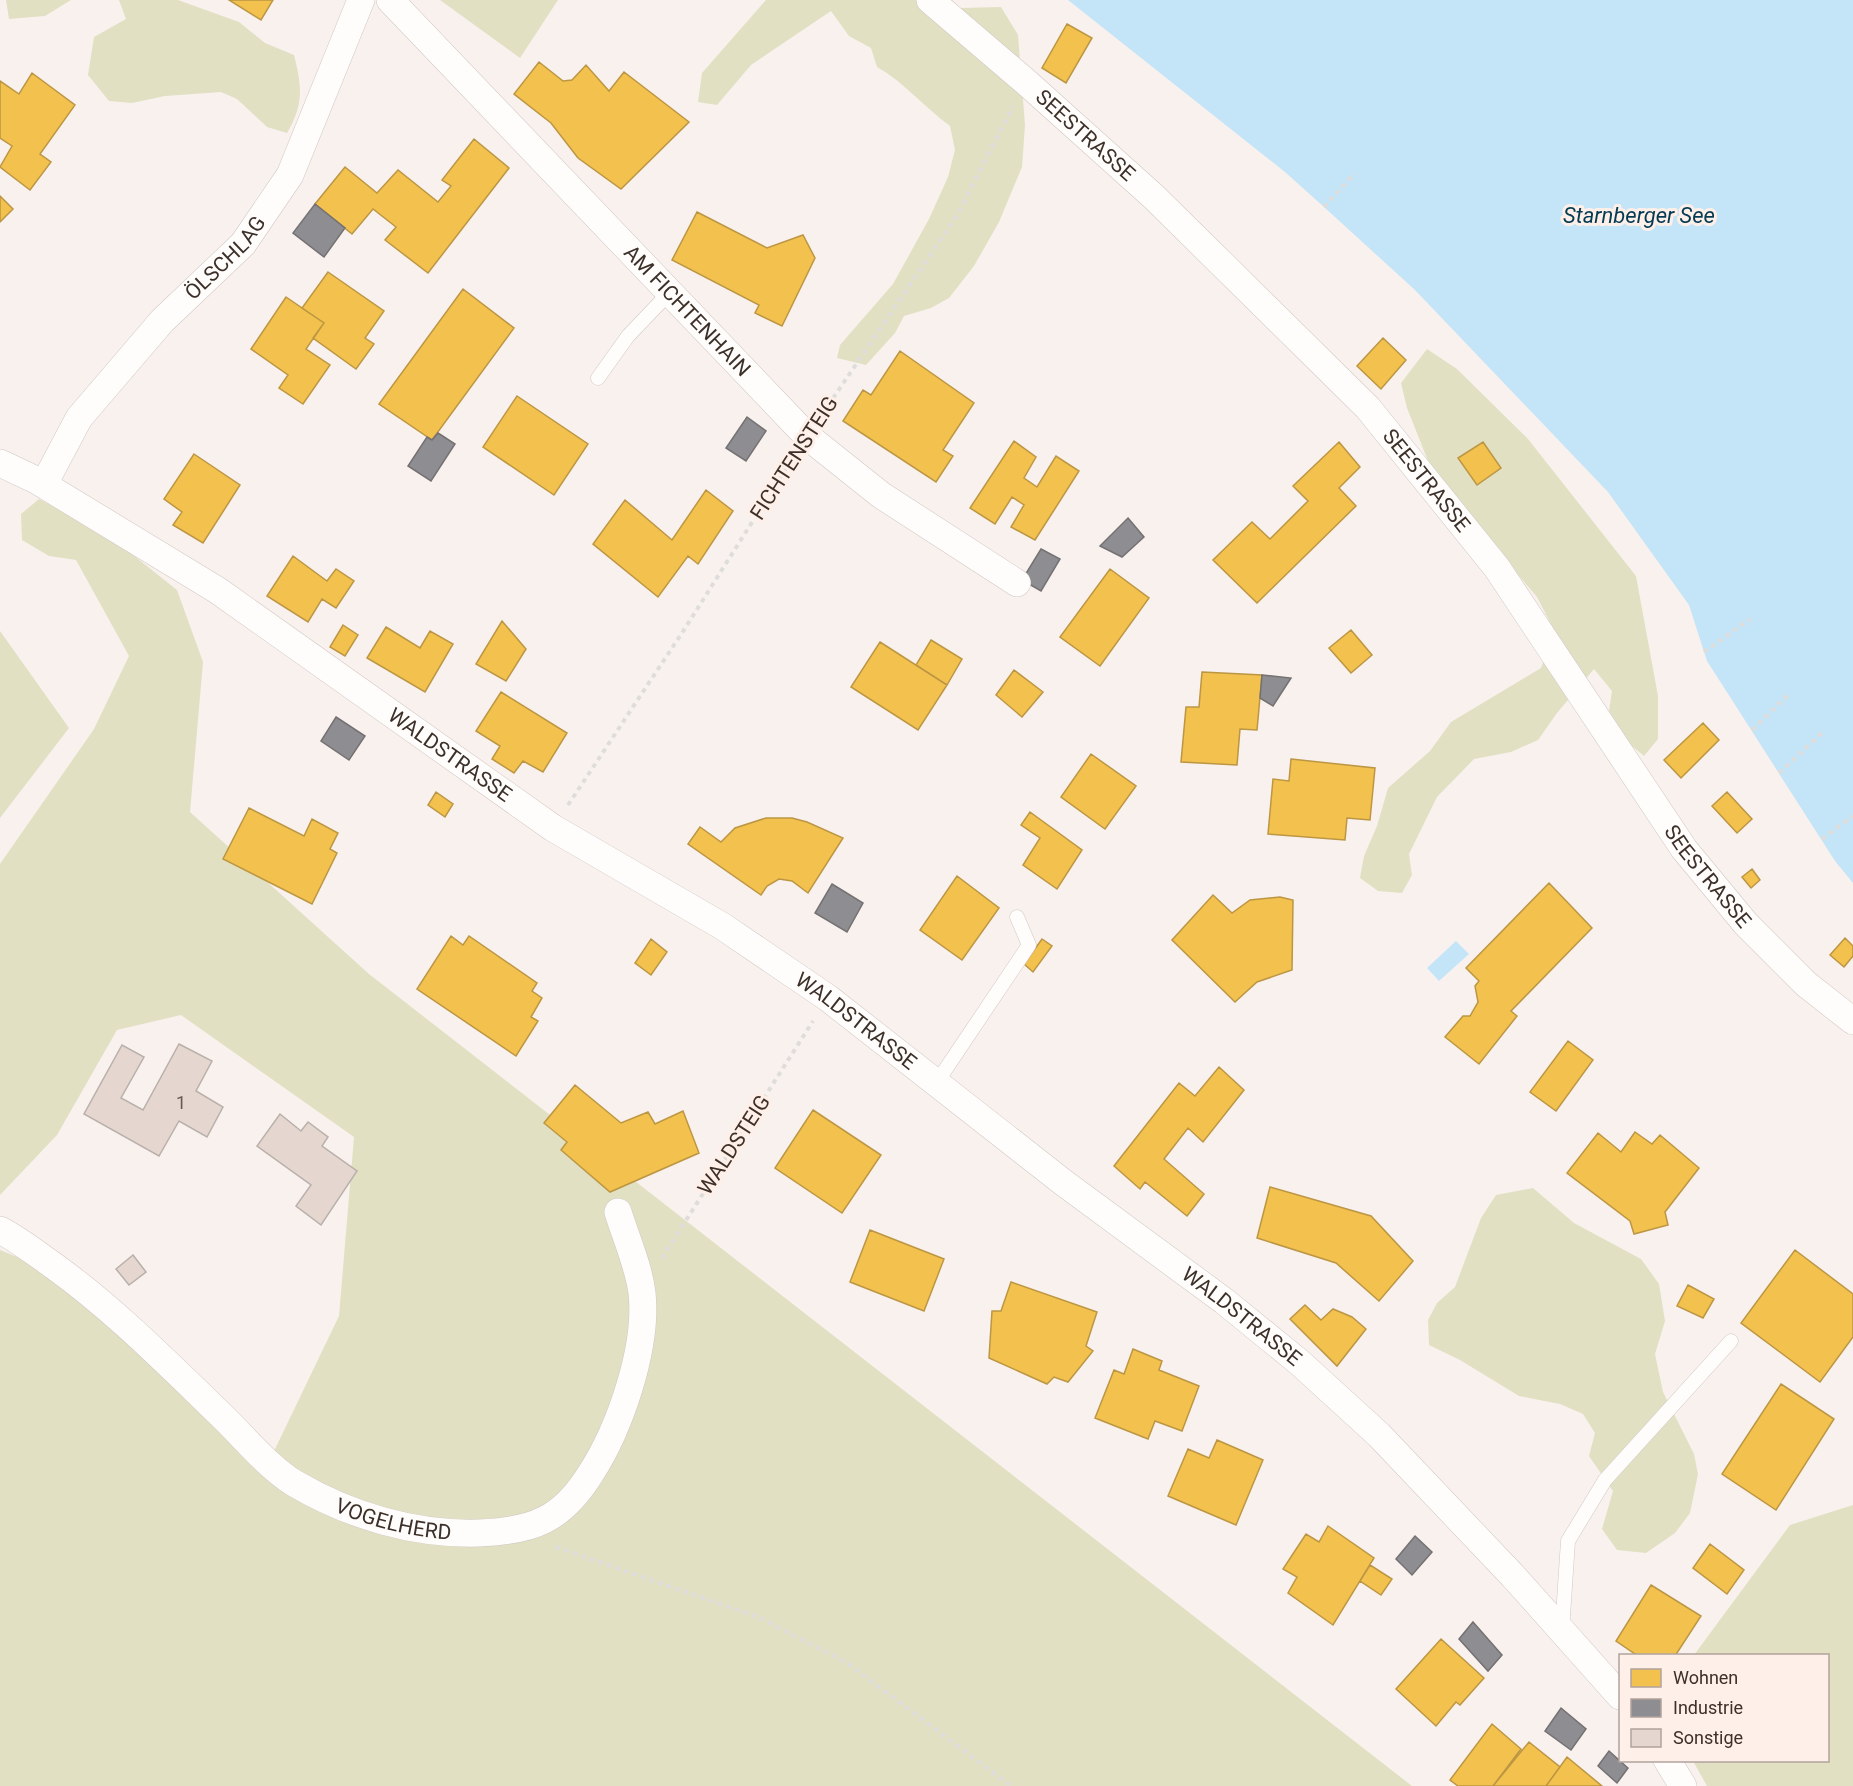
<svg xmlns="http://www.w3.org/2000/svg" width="1853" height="1786" viewBox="0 0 1853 1786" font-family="Roboto,sans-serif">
	<rect width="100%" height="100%" fill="#f9f1ee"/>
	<path fill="#e1e0c3" d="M6,0h65l-26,16 -36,3z
		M119,0h59l61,22 26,21 29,12c8,32 10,49 -7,78l-20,-6 -30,-28 -16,-7 -56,4 -33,7 -23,-2 -21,-26 6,-38 32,-18z
		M440,0h118l-38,58z
		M766,0h186l8,8 41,-1 17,28 7,90 -3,42 -23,55 -25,44 -25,32 -18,10 -27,8 -9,17 -29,32 -29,-7 3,-13 53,-61 36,-65 19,-42 7,-27 -5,-24c-26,-19 -45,-43 -73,-59l-6,-19 -22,-12 -18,-25 -80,54 -34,40 -19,-3 4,-29z
		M1427,349l30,20 71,70 108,137 22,120v43l-14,17 -37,-31 5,-34 -18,-22 -37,44 -19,27 -27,12 -37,7 -37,38 -28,57 3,21 -10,18 -24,-2 -18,-13 4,-22 13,-30 11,-38 42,-37 21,-29 90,-54 13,-38 -17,-33 -103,-121 -27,-68 -6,-25z
		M39,499l70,37 68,54 26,72 -13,150 179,162 1043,812h-1412v-536l22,9 92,67 150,146 75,-156 15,-179 -173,-122 -64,15 -60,105 -57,60v-331l94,-135 35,-73 -53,-96 -27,-4 -27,-16 -1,-26z
		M0,631l69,97 -69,90z
		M1533,1188l41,35 67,36 18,25 6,37 -10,33 8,38 31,62 4,20 -8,39 -15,20 -29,20 -29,-3 -15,-21 11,-38 -24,-35 6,-23 -12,-19 -23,-10 -41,-8 -59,-36 -31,-15 -1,-25 9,-17 18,-16 26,-69 15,-23z
		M1853,1505v281h-146l-14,-25 135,-1v-104l-134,-1 96,-130z"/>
	<path fill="#c4e4f8" d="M1068,0h785v883l-18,-22 -128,-200 -18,-56 -81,-113 -193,-202 -91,-83 -39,-35z
		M1456,941l13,13 -30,27 -12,-13z"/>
	<path fill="#f2c14e" stroke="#bc9643" stroke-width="1.5" d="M229,0h44l-12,20z
		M1067,24l25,14 -26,45 -24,-15z
		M539,62l24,19 9,-1 14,-15 23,26 15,-19 65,50 -68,67 -43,-31 -27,-35 -37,-29z
		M32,73l43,32 -35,49 11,8 -21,28 -30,-23 12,-21 -12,-8v-57l19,13z
		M474,139l35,29 -81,105 -43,-33 11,-13 -23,-18 -21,25 -37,-30 30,-37 32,26 21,-23 40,32 13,-16 -9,-6z
		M0,196l13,13 -13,13z
		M697,212l70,36 36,-13 12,23 -33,68 -27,-13 4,-8 -87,-45z
		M328,272l56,39 -19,27 9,6 -18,25 -43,-31 11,-15 -22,-15z
		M463,289l51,39 -82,112 -53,-36z
		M286,297l38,26 -18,26 24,16 -27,39 -24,-16 9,-13 -37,-26z
		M1383,338l23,22 -25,29 -24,-23z
		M900,351l74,52 -31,47 10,6 -17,26 -93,-61 20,-31 8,5z
		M517,396l71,48 -34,51 -71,-48z
		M1014,441l22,16 -12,21 13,9 19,-31 23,15 -44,69 -24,-13 13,-22 -12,-8 -17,27 -25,-16z
		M1339,442l21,25 -21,21 17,18 -99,97 -44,-43 39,-38 18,17 38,-38 -15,-15z
		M1483,442l18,26 -24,17 -19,-27z
		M194,454l46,31 -37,58 -30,-18 9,-13 -18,-13z
		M706,490l27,21 -35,53 -10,-8 -30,41 -65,-53 32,-44 47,40z
		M293,556l34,25 9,-12 18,12 -18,27 -14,-9 -14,23 -41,-26z
		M1110,569l39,29 -49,68 -40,-29z
		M502,621l24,28 -20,32 -30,-17z
		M343,625l15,10 -13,21 -15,-9z
		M386,627l34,21 10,-17 23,13 -28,48 -58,-34z
		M1351,630l21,25 -21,18 -22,-25z
		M931,640l31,19 -15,26 -31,-20z
		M880,642l67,43 -29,45 -67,-43z
		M1014,670l29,22 -21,25 -26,-22z
		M1202,672l60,3 -5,55 -17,-1 -3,36 -56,-3 5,-55h13z
		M501,692l66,41 -24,39 -20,-11 -9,12 -22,-14 8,-13 -24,-15z
		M1703,723l16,17 -38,38 -17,-18z
		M1091,754l45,32 -31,43 -44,-32z
		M1291,759l84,9 -5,52 -23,-2 -2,22 -77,-6 5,-55 16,2z
		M436,792l17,12 -8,13 -17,-12z
		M1727,792l25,27 -15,14 -25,-27z
		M249,808l55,28 8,-17 26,14 -8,16 7,4 -25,51 -89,-45z
		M1030,812l52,38 -25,39 -34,-24 17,-27 -19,-13z
		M766,818h26l15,4 36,16 -35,55 -16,-12 -13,-2 -12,7 -6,9 -73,-51 12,-17 21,15 14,-14z
		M1752,869l8,11 -9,8 -9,-11z
		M957,876l42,32 -37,52 -42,-30z
		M1549,883l43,45 -81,83 6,5 -38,48 -34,-27 18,-21h7l8,-14 -3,-16 4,-5 -13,-13z
		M1213,895l19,18 18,-13 30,-3 13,3 -1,70 -35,12 -22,20 -63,-62z
		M451,936l12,9 6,-9 68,47 -5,8 10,7 -11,19 7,4 -22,35 -99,-67z
		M1845,938l8,8v10l-9,11 -14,-12z
		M651,939l16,13 -16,23 -16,-12z
		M1042,939l10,7 -19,26 -9,-8z
		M1568,1041l25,19 -37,51 -26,-19z
		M1219,1067l25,23 -41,52 -15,-14 -24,31 40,35 -17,22 -42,-34 -5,7 -26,-23 65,-83 16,13z
		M575,1085l46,38 27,-11 7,12 28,-13 16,42 -89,39 -49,-42 6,-8 -23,-19z
		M813,1110l68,45 -39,58 -67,-45z
		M1635,1132l17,12 8,-9 39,33 -34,44 3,13 -34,9 -4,-13 -63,-48 31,-40 23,19z
		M1270,1187l101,29 42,45 -34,40 -43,-38 -79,-25z
		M870,1230l74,29 -20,52 -74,-29z
		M1795,1250l58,44v43l-33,45 -79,-59z
		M1011,1282l86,30 -11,34 7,5 -25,31 -14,-5 -7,7 -58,-26 3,-47h9z
		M1688,1285l26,14 -11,19 -26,-12z
		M1305,1305l16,15 12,-11 19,8 14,12 -29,37 -47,-47z
		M1133,1349l29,12 -3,9 40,16 -17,45 -27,-10 -7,18 -53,-21 19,-48 10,4z
		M1781,1384l53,35 -58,91 -54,-36z
		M1217,1440l46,20 -27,65 -68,-29 20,-47 21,9z
		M1328,1526l46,32 -41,67 -45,-32 9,-16 -14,-8 23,-35 13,8z
		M1710,1544l34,26 -17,24 -34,-26z
		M1370,1565l22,14 -11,16 -21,-14z
		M1651,1585l50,31 -26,40h-37l-22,-15z
		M1441,1639l43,39 -24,27 -4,-3 -20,24 -40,-37z
		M1492,1724l29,25 -28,37h-35l-8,-6z
		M1529,1742l31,25 -14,19h-53z
		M1567,1757l35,29h-56z"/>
	<path fill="#8d8d92" stroke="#757172" stroke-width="1.5" d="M315,204l30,24 -21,29 -31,-24z
		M747,417l19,14 -20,30 -20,-13z
		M438,433l17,11 -24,37 -23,-15 19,-29 5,3z
		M1128,518l16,19 -22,20 -22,-11z
		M1041,549l19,10 -19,32 -19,-11z
		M1262,675l29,3 -18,28 -13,-8z
		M336,717l29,19 -16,24 -28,-19z
		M832,884l31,19 -16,29 -32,-19z
		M1415,1536l17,16 -20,23 -16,-16z
		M1473,1622l29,33 -14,16 -29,-32z
		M1561,1708l25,21 -15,21 -26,-19z
		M1609,1751l19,17 -11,15 -19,-17z"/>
	<path fill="#e5d7cf" stroke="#b9b0ab" stroke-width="1.5" d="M179,1044l33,17 -16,30 27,16 -16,30 -28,-16 -20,35 -75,-42 38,-69 22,12 -23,41 22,12z
		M280,1114l21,17 7,-9 20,15 -6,9 35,25 -36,54 -25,-19 15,-21 -54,-39z
		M133,1255l13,17 -17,13 -13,-16z"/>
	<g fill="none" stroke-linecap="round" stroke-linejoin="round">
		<g stroke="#d1c7c2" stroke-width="15">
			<path id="service" d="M598,378l30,-42 42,-44
				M937,1082l92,-137 -12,-28
				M1562,1631l6,-90 37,-61 126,-139"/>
		</g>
		<g stroke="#d1c7c2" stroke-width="28">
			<g id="minor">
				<path id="s1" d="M390,0l417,436 74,59 136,88"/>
				<path id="s2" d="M930,0l96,82 128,115 214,211 129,160 187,281 62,75 60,60 47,37"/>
				<path id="s3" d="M0,463l36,17 181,110 336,238 169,98 106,72 236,185 160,118 75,61 80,73 134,141 107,120"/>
				<path id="s4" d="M44,484l35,-66 83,-97 81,-77 47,-69 71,-175"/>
				<path id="s5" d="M0,1230c19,10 37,24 54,36 61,44 113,97 167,149 23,22 46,51 73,68 56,33 121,52 185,50 54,-2 83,-13 112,-60 29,-45 57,-126 51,-180 -3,-26 -16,-55 -24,-81"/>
				<path d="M1667,1760l16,26"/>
			</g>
		</g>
		<path stroke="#dfdddb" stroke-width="4" stroke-dasharray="4.5 4.5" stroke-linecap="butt" d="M1324,207l31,-34
			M823,413l133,-196 57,-111
			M1704,652l46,-33
			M1752,730l37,-36
			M1779,773l45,-42
			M568,805l114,-172 110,-174
			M1822,839l31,-23
			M662,1258l151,-237
			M556,1547l202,70 89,46 164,123"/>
		<use href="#service" stroke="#fefdfc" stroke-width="14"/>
		<use href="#minor" stroke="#fefdfc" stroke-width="27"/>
	</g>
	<g text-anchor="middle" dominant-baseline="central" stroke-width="6" stroke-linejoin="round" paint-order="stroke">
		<g font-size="18" fill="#675a52">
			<text x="181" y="1102">1</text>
		</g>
		<g font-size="21" fill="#3d3029" stroke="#fef0e9">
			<text stroke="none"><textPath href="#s2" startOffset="206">SEESTRASSE</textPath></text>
			<text stroke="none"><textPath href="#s4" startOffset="292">ÖLSCHLAG</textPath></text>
			<text stroke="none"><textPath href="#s1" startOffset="430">AM FICHTENHAIN</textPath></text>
			<text transform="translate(794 458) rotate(-57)">FICHTENSTEIG</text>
			<text stroke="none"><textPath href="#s2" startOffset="692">SEESTRASSE</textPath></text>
			<text stroke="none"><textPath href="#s3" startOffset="537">WALDSTRASSE</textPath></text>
			<text stroke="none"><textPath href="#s2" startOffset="1178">SEESTRASSE</textPath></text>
			<text stroke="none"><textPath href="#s3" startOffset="1023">WALDSTRASSE</textPath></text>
			<text transform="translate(734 1145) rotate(-57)">WALDSTEIG</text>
			<text stroke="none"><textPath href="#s3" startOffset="1509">WALDSTRASSE</textPath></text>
			<text stroke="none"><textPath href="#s5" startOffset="496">VOGELHERD</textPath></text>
		</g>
		<g font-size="22" font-style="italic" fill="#043b53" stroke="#fef0e9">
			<text x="1639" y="215">Starnberger See</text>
		</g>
	</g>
	<rect x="1619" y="1654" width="210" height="108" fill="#fef0e9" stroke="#b1a39c" stroke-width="1.5"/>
	<rect x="1631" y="1669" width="30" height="18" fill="#f2c14e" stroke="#b1a39c" stroke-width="1.5"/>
	<text x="1673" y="1684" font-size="18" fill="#3d3029">Wohnen</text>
	<rect x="1631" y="1699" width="30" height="18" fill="#8d8d92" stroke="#b1a39c" stroke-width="1.5"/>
	<text x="1673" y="1714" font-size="18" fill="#3d3029">Industrie</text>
	<rect x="1631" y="1729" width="30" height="18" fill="#e5d7cf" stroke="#b1a39c" stroke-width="1.5"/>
	<text x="1673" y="1744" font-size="18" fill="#3d3029">Sonstige</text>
</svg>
